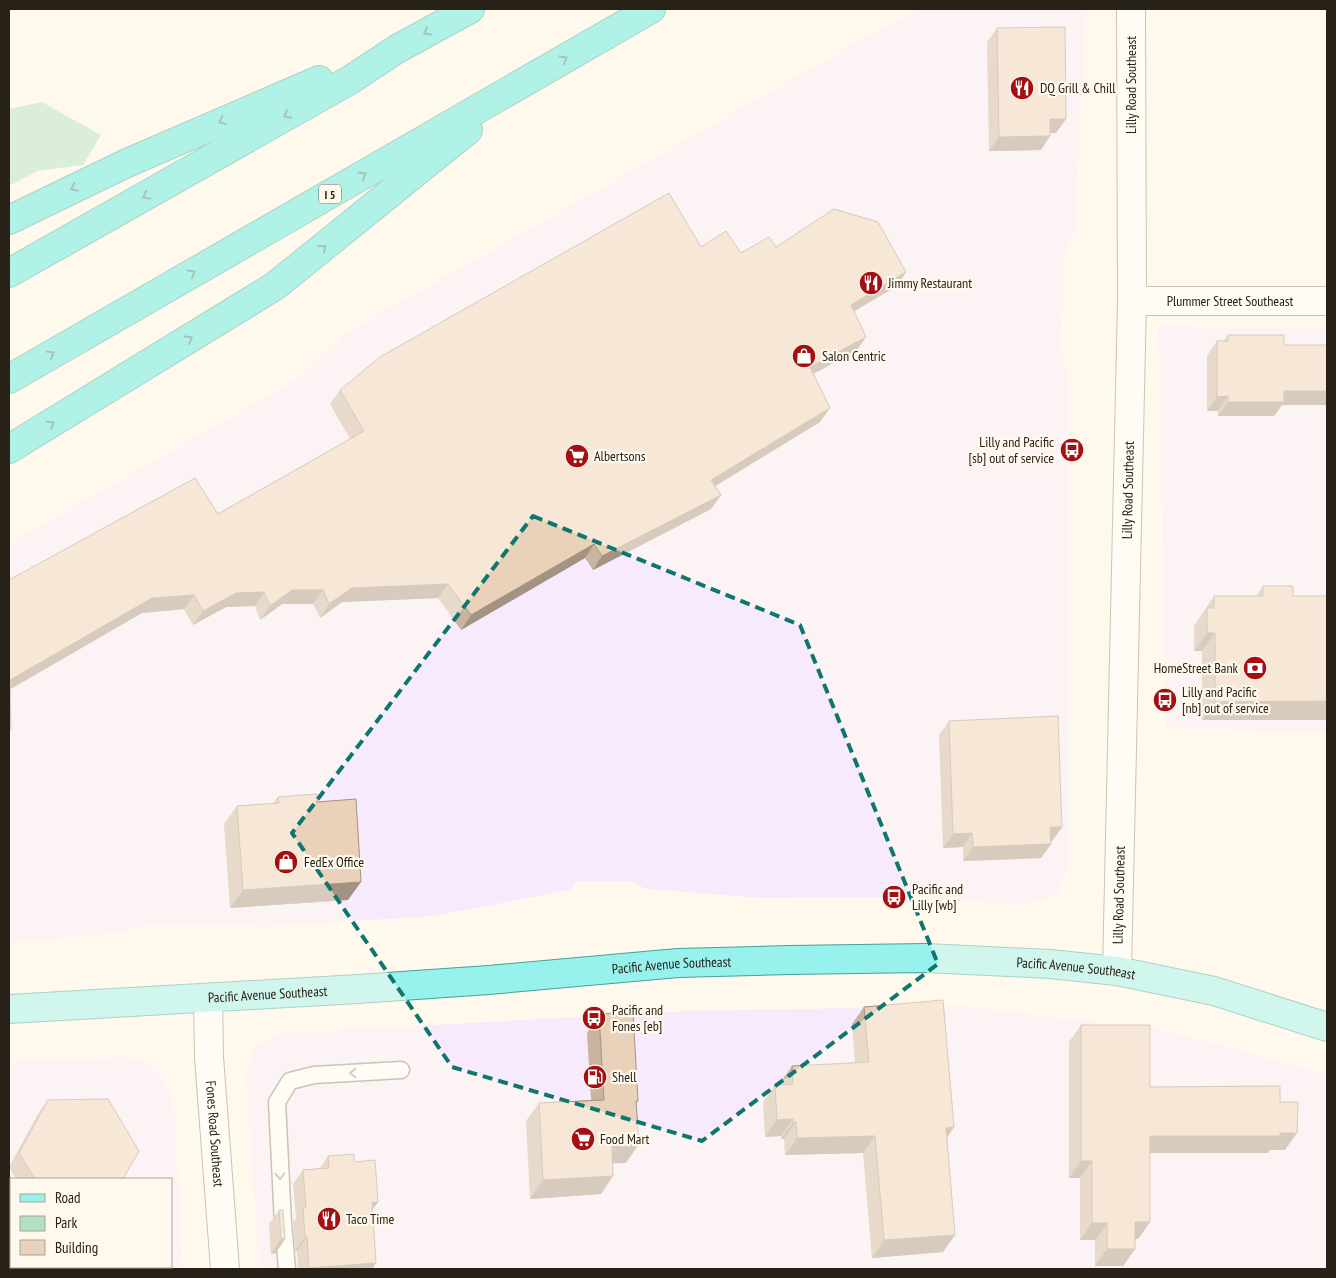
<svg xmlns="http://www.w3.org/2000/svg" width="1336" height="1278" viewBox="0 0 1336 1278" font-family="'PT Sans Narrow',sans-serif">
	<rect width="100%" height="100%" fill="#fff9ed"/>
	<path fill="#f8eafd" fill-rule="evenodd" d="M916,9h170l-11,223 -10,21 -4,92 8,38v479l-11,32 -37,12 -96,-9 -164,1 -115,-9 -16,-8h-53l-7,9 -137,26 -173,11 -15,-2 -103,1 -24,7 -109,9v-398l288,-165 48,-45z
		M1158,326l169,2v404l-161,-4z
		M963,1006l206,25 134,37 24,8v193h-1068l-13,-192 9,-30 30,-14 402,-22z
		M125,1057l10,2 17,7 7,8 9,13 6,19 9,163h-174v-207zM11,1179h160v88h-160z"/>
	<path fill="#ade1c2" d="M42,102l59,33 -18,30 -45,6 -29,15v-77z"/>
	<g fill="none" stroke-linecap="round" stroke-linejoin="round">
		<g stroke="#908268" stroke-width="19">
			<path id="service" d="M287,1269l-4,-46 -6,-121 13,-21 24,-6 87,-5"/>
		</g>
		<g stroke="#908268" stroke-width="30">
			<g id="minor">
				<path id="s1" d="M1132,301h195"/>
			</g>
		</g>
		<g stroke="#908268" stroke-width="30">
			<g id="tertiary">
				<path id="s2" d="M1117,971l15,-670 -1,-292"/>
				<path id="s3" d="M208,998l1,59 16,212"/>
			</g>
		</g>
		<g stroke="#43a29a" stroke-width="30">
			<g id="primary">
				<path id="s4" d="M9,1009l349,-20 131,-9 189,-17 111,-3 137,-2 124,6 67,7 97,20 113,36"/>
			</g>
		</g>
		<g stroke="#43a29a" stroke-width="30">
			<path id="motorway" d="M9,220l118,-57 192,-83
				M9,273l341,-193 47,-31 73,-40
				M9,379l642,-370
				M9,449l266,-163 193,-156"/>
		</g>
		<use href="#service" stroke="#fff" stroke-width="16"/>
		<use href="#minor" stroke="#fff" stroke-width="28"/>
		<use href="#tertiary" stroke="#fff" stroke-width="28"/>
		<use href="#primary" stroke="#97f1ed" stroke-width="28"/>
		<use href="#motorway" stroke="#52e8e1" stroke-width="28"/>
	</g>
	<path fill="#c9b4a0" d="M997,28l59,105h-6l-9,17 -52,1 -2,-109z
		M701,247l40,6 35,-6 130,25 -9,14 -43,25 12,26 -10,14 -43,23 7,48 -105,64 6,9 -10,14 -118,61 -8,-12 -124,72 -23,-32 -96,4 -22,16 -7,-14h-31l-22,16 -5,-14 -29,1 -33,18 -9,-16 -42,4 -131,75v41l-2,4v-153l209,-66 132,-75 -20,-35 10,-14z
		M1228,335l56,10 43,60h-45l-8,11h-56v-5h-11v-55l10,-15h7z
		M1263,586l30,10h34v124h-125v-69h-8v-25l20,-30h42z
		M949,721l113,106 -10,14h-1v3l-10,14 -78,3v-14l-20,1 -4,-113z
		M278,797l39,5 31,98 -118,8 -6,-84 13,-18 36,-3z
		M864,1007l90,120 -7,11 -4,114 -71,6 -9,-105 -78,2 -1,-16h-3v-3l-16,1 -2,-35 12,-17h5v-2l12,-17 63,-3 -3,-39z
		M599,1014l39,87 -2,3 -10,59h-13l-12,31 -71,5 -4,-78 13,-18 52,-3 -4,-67z
		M1081,1025l69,62 130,15 5,48h-15l-2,3h-118v69l-12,17h-3v10l-12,17h-28v-26h-15v-62h-11v-136z
		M48,1100l75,79h-107l-7,-12 29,-53z
		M328,1156l26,6 24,40 -6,8v59h-74l-1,-18h-2l-2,-29 3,-4 -3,-34 10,-14 17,-2z
		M279,1210l6,29 -9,14 -5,1 -2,-30z"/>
	<path fill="#a49282" d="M1050,119h16l-10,14h-16z
		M1050,136l-9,14 -52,1 10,-14z
		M906,272l-9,14 -56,33 10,-14z
		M866,337l-10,14 -56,30 10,-14z
		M1284,391h43v14h-45l-8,11h-56l10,-14z
		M1228,396l-10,15h-11l10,-14z
		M830,408l-10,14 -118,72 9,-14z
		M721,495l-10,14 -118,61 9,-14z
		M594,544l-9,14 -124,72 10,-15z
		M448,584l-10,14 -96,4 -22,16 9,-14 23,-16z
		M292,590h31l-10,14h-31l-22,16 10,-14z
		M264,592l-9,14 -29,1 -33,18 10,-14 33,-18z
		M194,595l-10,14 -42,4 -133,77 1,-10 142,-82z
		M1207,633h8l-13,18h-8z
		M1327,701v19h-125l13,-18z
		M1050,827h12l-10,14h-11z
		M972,833l-9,14 -20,1 10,-14z
		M1051,844l-10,14 -78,3 10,-14z
		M361,882l-13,18 -118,8 13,-18z
		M793,1119l-12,17 -16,1 12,-17z
		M793,1122h3l-12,17h-3z
		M954,1127l-12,18 4,-17z
		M1280,1133h17l-12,17h-15l-2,3h-130l12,-17z
		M875,1136l-12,17 -78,2 12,-17z
		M639,1144l-13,19 -27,1 13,-18z
		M1081,1161h11l-12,17h-11z
		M613,1176l-12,18 -71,5 13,-19z
		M372,1202h6l-10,14z
		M1135,1222h15l-12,17h-15z
		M1092,1223h15l-12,17h-15z
		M955,1235l-12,17 -71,6 12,-18z
		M305,1237h2l-10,14h-2z
		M281,1239h4l-9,14 -5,1z
		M1107,1249h28l-12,17h-28z
		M376,1263l-4,6h-64l1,-1z"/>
	<path fill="#ead1ba" stroke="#a49282" d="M1065,27l1,92h-16v17l-51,1 -2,-109z
		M669,193l32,54 25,-16 15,22 28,-16 7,10 58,-38 44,13 28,50 -55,33 15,32 -56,30 20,41 -119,72 10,15 -119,61 -8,-12 -123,71 -23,-31 -96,4 -23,16 -6,-14h-31l-22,16 -6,-14 -28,1 -33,18 -9,-16 -42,3 -142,82 1,49h-2v-149l186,-102 23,36 146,-83 -24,-41 40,-33z
		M1228,335h56v10h43v46h-43v11h-56v-6l-11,1v-56h11z
		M1263,586h30v10h34v105l-112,1v-69h-8v-25h7v-12h49z
		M1058,716l4,111h-12l1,17 -78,3 -1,-14 -19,1 -4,-113z
		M317,794v8l39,-3 5,83 -118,8 -6,-84 42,-3 -1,-6z
		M943,1000l11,127 -8,1 9,107 -71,5 -9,-104 -78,2 -1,-16h-3v-3l-16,1 -2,-35 18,-1 -1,-18 77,-4 -5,-55z
		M633,1012l5,89h-2l3,43 -27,2 1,30 -70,4 -4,-77 65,-3 -5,-86z
		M1081,1025h69v62l130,-1v16h18l-1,31h-17v3h-130v86h-15v27h-28v-26h-15v-62h-11z
		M108,1099l31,52 -16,28h-88l-16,-26 29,-53z
		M354,1154v8l21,-2 3,42h-6l4,61 -67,5 -2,-31h-2l-2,-29h3l-3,-38 26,-2 -1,-12z
		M279,1210h4l2,29h-4z"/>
	<defs><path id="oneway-chevron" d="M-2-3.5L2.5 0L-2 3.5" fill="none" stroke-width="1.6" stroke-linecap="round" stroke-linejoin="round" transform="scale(1.25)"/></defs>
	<g stroke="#3c847c">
		<use href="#oneway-chevron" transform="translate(427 32) rotate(151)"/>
		<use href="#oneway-chevron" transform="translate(564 59) rotate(-30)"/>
		<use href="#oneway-chevron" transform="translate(287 115) rotate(150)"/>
		<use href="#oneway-chevron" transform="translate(222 121) rotate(157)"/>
		<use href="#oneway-chevron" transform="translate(363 175) rotate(-30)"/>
		<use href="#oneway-chevron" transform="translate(74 188) rotate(154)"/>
		<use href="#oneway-chevron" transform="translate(146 196) rotate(150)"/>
		<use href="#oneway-chevron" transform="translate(323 248) rotate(-39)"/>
		<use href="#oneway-chevron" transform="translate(192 273) rotate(-30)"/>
		<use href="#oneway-chevron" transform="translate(189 339) rotate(-32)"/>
		<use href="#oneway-chevron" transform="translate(51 354) rotate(-30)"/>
		<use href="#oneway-chevron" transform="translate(51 424) rotate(-31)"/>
	</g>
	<g stroke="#9e9b97">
		<use href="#oneway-chevron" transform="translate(353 1073) rotate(177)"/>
		<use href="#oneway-chevron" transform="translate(280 1176) rotate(87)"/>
	</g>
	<path d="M0 0H1336V1278H0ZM533,516l267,109 138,339 -236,177 -250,-74 -160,-234z" fill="#fff9ed" fill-opacity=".55" fill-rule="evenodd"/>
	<path fill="none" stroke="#0f766e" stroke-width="4" stroke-dasharray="10 6" stroke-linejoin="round" d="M533,516l267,109 138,339 -236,177 -250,-74 -160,-234z"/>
	<defs>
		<g id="restaurant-disc" transform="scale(1.25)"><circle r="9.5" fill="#a50f11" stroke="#fff9ed"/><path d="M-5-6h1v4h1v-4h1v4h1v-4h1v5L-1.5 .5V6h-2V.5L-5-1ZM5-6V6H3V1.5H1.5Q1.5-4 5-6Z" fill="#fff"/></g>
		<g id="shop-disc" transform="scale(1.25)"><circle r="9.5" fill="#a50f11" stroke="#fff9ed"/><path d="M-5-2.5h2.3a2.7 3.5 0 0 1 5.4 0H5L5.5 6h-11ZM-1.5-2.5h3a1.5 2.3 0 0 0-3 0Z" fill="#fff"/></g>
		<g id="bus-disc" transform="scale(1.25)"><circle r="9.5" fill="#a50f11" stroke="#fff9ed"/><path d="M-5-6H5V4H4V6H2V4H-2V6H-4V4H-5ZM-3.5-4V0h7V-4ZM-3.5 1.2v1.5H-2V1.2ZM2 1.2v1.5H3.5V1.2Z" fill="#fff"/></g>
		<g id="supermarket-disc" transform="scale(1.25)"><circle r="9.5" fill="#a50f11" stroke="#fff9ed"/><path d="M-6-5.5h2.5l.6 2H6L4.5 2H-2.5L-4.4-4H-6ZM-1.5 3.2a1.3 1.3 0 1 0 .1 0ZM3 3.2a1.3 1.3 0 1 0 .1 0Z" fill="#fff"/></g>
		<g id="bank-disc" transform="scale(1.25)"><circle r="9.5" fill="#a50f11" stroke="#fff9ed"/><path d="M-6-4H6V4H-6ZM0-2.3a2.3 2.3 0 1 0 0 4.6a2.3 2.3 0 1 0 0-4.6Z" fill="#fff"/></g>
		<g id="fuel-disc" transform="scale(1.25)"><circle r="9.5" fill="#a50f11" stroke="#fff9ed"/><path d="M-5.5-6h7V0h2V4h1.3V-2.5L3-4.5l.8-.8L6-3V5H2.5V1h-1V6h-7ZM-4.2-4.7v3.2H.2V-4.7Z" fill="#fff"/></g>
	</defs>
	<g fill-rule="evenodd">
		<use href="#restaurant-disc" x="1022" y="88"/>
		<use href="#restaurant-disc" x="871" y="283"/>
		<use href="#shop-disc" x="804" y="356"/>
		<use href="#bus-disc" x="1072" y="450"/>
		<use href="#supermarket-disc" x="577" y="456"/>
		<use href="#bank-disc" x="1255" y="668"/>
		<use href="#bus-disc" x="1165" y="700"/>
		<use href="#shop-disc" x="286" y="862"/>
		<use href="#bus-disc" x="894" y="897"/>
		<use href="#bus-disc" x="594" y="1018"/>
		<use href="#fuel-disc" x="595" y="1077"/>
		<use href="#supermarket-disc" x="583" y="1139"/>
		<use href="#restaurant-disc" x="329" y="1219"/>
	</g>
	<g text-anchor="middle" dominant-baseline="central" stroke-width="4.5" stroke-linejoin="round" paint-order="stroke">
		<rect fill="#fff9ed" stroke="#686257" stroke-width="1" x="319" y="184.5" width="22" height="19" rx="4"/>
		<g font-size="12" font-weight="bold" fill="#272117">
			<text x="330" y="194">I 5</text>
		</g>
		<g font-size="14" fill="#272117" stroke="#fff9ed">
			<text transform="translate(1131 85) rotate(-90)">Lilly Road Southeast</text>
			<text stroke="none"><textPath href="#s1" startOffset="98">Plummer Street Southeast</textPath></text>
			<text stroke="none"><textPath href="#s2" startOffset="481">Lilly Road Southeast</textPath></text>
			<text stroke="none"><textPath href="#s2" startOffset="76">Lilly Road Southeast</textPath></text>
			<text stroke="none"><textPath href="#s4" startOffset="664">Pacific Avenue Southeast</textPath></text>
			<text stroke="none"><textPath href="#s4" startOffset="1069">Pacific Avenue Southeast</textPath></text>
			<text stroke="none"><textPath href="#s4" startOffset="259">Pacific Avenue Southeast</textPath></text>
			<text stroke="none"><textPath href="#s3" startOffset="136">Fones Road Southeast</textPath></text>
		</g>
		<g font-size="14" fill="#272117" stroke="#fff9ed" text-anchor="start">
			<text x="1040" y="88">DQ Grill &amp; Chill</text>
			<text x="888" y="283">Jimmy Restaurant</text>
			<text x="822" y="356">Salon Centric</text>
			<text x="1054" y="442" text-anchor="end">Lilly and Pacific<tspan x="1054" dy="16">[sb] out of service</tspan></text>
			<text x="594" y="456">Albertsons</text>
			<text x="1238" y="668" text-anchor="end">HomeStreet Bank</text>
			<text x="1182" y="692">Lilly and Pacific<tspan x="1182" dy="16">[nb] out of service</tspan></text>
			<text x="304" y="862">FedEx Office</text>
			<text x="912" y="889">Pacific and<tspan x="912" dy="16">Lilly [wb]</tspan></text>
			<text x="612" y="1010">Pacific and<tspan x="612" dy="16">Fones [eb]</tspan></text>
			<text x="612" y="1077">Shell</text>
			<text x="600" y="1139">Food Mart</text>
			<text x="346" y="1219">Taco Time</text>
		</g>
	</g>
	<rect width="1336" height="1278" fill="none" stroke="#272117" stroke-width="20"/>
	<rect x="10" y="1178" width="162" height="90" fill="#fff9ed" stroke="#a9a397"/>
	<rect x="20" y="1194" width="25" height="8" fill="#97f1ed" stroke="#a9a397"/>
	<text x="55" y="1203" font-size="15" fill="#272117">Road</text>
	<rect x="20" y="1216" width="25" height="15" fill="#ade1c2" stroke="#a9a397"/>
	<text x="55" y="1228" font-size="15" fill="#272117">Park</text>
	<rect x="20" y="1240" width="25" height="15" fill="#ead1ba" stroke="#a9a397"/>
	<text x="55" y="1253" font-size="15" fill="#272117">Building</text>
</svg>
